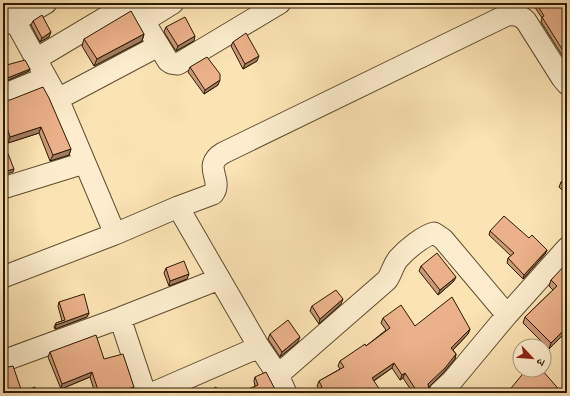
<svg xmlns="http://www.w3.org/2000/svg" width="570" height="396" viewBox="0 0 570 396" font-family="'Libre Bodoni','Noto Serif Devanagari',serif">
	<rect width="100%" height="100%" fill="#fce3b4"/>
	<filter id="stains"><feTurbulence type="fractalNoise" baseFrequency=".005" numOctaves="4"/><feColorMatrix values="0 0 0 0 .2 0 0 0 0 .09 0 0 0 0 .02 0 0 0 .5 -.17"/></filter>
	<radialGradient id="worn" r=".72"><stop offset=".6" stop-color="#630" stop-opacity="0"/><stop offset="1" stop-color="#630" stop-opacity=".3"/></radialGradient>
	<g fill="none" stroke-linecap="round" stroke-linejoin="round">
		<g stroke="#5f4c2f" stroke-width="23">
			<path id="minor" d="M8,3l7,18 43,78 57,135
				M133,3l35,58 3,2 7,1 102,-61
				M144,21l29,-18
				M3,24l12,-3 31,-18
				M36,59l94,-56
				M3,95l42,-17
				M58,99l100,-53
				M3,188l81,-25
				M178,207l35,-13c11,-14 -12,-28 10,-41l284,-138c8,-1 13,0 19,6l36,57 5,6
				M3,277l112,-43 63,-27 81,140 19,28 8,18
				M120,318l25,75
				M3,361l117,-43 99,-39
				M278,375l109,-95c5,-7 6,-16 12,-22 8,-9 24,-22 35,-25l9,6 64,76
				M153,393l106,-46
				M439,393l13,-12 55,-66 60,-67"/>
		</g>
		<use href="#minor" stroke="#fdedce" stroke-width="21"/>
	</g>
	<path fill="#ca9877" stroke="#2b1a03" d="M532,3h35v60l-26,-41 1,-4z
		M33,21l16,16 -9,5 -9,-17z
		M166,27l28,14 -18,10 -12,-19z
		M144,34l-2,7 -48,25 -12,-20 2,-7z
		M233,42l24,19 -14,8 -12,-23z
		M3,66l27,3 -1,2 -25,11 -1,-3z
		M190,67l28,18 -14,9 -16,-22z
		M3,100l68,49 -2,6 -19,6 -11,-28 -31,10 -5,-15z
		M567,176v19l-8,-8 2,-5z
		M490,231l39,7 18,12 -2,4 -22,25 -16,-16 1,-5 3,-2 -22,-21z
		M421,266l33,15 -16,14 -19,-24z
		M567,267v64l-18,18 -26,-26 2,-6 28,-27 -4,-4 2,-6z
		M166,268l21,11 -18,7 -5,-13z
		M59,302l30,11 -2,4 -32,12 -1,-2 2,-4 6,-2 -4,-15z
		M341,304l-22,20 -9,-13 2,-5z
		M383,318l32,8 55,3 -2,5 -15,16 3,4 -1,5 -12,14 -14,14 -1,6h-15l-10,-15 -3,2 -8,-12 -18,13 -55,8 -2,-3 2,-5 21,-12 -2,-3 2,-5 26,-15 20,-16 -5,-7z
		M270,334l28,8 -18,15 -12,-18z
		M50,352l54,7 28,33 -3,1h-34l-5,-16 -29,12 -13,-32z
		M255,377l22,16 -22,-7 -1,-5z"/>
	<path fill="#a47c61" stroke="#2b1a03" d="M51,32l-2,5 -9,5 2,-4z
		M144,34l-2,7 -48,25 3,-7z
		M195,36l-1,5 -18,10 2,-5z
		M259,56l-2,5 -14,8 2,-5z
		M30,69l-1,2 -25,11 1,-3z
		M220,80l-2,5 -14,9 1,-4z
		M41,127l-2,6 -31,10 2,-6z
		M71,149l-2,6 -19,6 3,-6z
		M14,169l-1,3 -10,3v-3z
		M547,250l-2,4 -22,25 1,-4z
		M189,274l-2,5 -18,7 1,-5z
		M456,277l-2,4 -16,14 2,-5z
		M343,299l-2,5 -22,20 1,-5z
		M89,313l-2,4 -32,12 1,-4z
		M567,327v4l-18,18 2,-6z
		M470,329l-2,5 -18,19 1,-5z
		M300,337l-2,5 -18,15 2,-5z
		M7,343l-2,4 -2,2v-4z
		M456,354l-1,5 -12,14 -16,16 1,-5z
		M394,363l-2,5 -22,15 2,-5z
		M92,372l-2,5 -29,12 1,-5z
		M405,373l-2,5 -3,2 2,-5z
		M134,387l-2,5 -3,1h-13z"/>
	<path fill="#ebb18a" stroke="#2b1a03" d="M536,3h31v54l-25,-40 2,-1z
		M131,11l13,23 -47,25 -13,-20z
		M42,15l9,17 -9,6 -9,-17z
		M185,17l10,19 -17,10 -12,-19z
		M246,33l13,23 -14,8 -12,-22z
		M207,57l13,17v6l-15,10 -15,-23z
		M25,60l5,9 -25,10 -2,-6v-7z
		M43,87l6,11 22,51 -18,6 -12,-28 -31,10 -7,-23v-14h7z
		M5,146l9,23 -11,3v-25z
		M567,176v13l-6,-7z
		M504,216l25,22 3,-3 15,15 -23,25 -16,-17 6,-5 -24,-22z
		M437,253l19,24 -16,13 -19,-24z
		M184,261l5,13 -19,7 -4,-13z
		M564,266l2,2 1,-1v60l-16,16 -26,-26 32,-31 -6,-6z
		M336,290l7,9 -23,20 -8,-13z
		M84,294l5,19 -33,12v-2l9,-3 -6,-18z
		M452,297l18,32 -19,19 5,6 -11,14 -17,16 1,7 -3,2h-8l-13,-20 -3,2 -8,-12 -22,15 10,15h-68l8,-6 -3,-6 25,-14 -4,-6 25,-17 1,2 24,-18 -7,-10 18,-13 14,21z
		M288,320l12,17 -18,15 -12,-18z
		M3,333l4,10 -4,2z
		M96,335l8,24 19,-5 11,33 -18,6h-17l-7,-21 -30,12 -12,-32z
		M13,366l9,26 13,-5 2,6h-34v-25z
		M526,370h16l20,23h-55z
		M266,372l11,21h-38l19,-8 -3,-8z
		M216,387l3,6h-13z"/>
	<rect width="570" height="396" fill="none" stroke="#fce3b4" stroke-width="16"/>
	<rect x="4" y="4" width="562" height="388" fill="none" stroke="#2b1a03" stroke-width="2"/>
	<rect x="8" y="8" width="554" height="380" fill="none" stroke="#2b1a03"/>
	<g transform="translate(532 358) rotate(116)"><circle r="19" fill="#fdedce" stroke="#a9997d"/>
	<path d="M0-3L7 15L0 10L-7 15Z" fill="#8f2418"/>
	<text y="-6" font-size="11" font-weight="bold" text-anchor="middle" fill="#2b1a03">उ</text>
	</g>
	<rect width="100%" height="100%" filter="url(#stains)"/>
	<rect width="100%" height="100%" fill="url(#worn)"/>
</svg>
